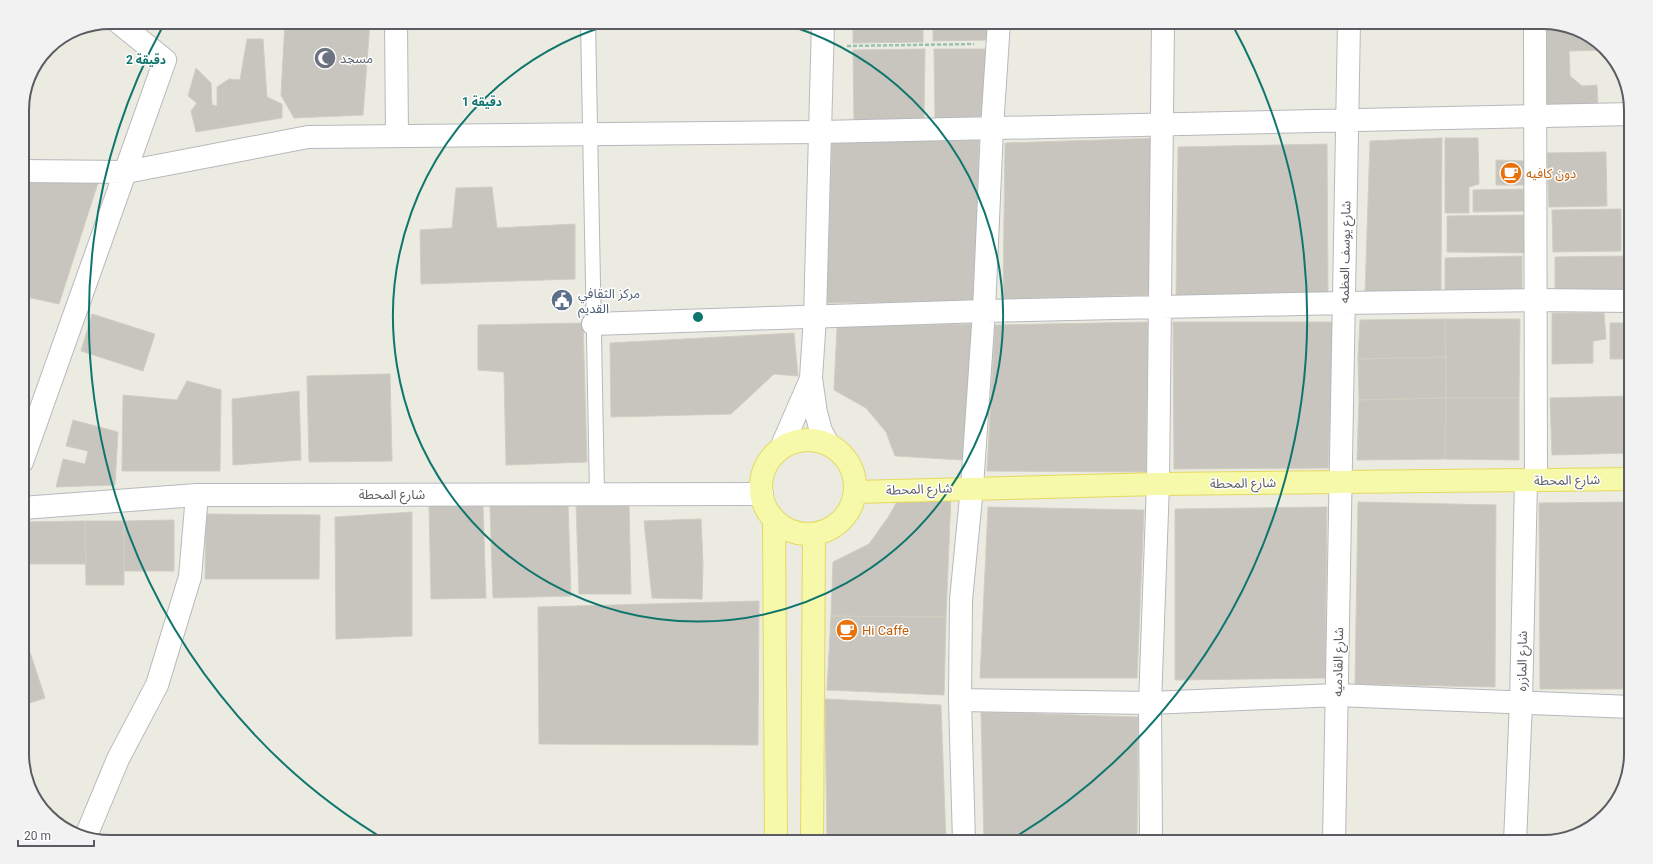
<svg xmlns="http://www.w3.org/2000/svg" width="1653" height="864" viewBox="0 0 1653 864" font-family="Roboto,'Noto Sans Arabic',sans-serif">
	<rect width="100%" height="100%" fill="#ecebe1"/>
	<path fill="#c7c5be" stroke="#d0cec0" d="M285,22h85l-7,93 -69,3 -13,-23z
		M853,22h70v20l-70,1z
		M933,22h56l-2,18 -54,1z
		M1571,28l11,3 21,19 -34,1 1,25 12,10 15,-1 1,23 -52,1v-80z
		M247,39h16l4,58 15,7v14l-86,14 -5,-21 6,-8 -9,-7 8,-28 15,15 1,22 5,1v-19l12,-8 11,1z
		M925,49l-1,70 -70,2 -1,-71z
		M934,49h52l-4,67 -47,4z
		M1162,138l-12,157 -147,4 2,-156z
		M1442,138l-1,154 -76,2 5,-153z
		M1445,138h33l1,46 -10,3v26h-24z
		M979,140l-4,161 -149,2 6,-161z
		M1327,144l1,148 -152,4 2,-149z
		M1606,152l1,54 -58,1 -2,-54z
		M1496,160l30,1 -1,24h-29z
		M22,182l76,1 -39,121 -37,-8z
		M492,187l5,41 78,-4v55l-154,5 -1,-54 32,-2 4,-40z
		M1525,189v22l-52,1v-22z
		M1621,209v42l-68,1 -1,-42z
		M1526,215v38l-79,-1v-36z
		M1522,256v35l-77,1v-34z
		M1624,256v36h-69v-35z
		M1552,313h52l2,26 -13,2v22l-41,1z
		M92,314l63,20 -12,37 -62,-20z
		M1445,319h75l-1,79h-73z
		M1445,319l1,38 -88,2 2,-39z
		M1148,322l-2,150 -159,-1 8,-146z
		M1173,322h160l-5,146 -154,1z
		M583,323l4,139 -81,3 -2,-93 -26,-2v-45z
		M1610,323h18l1,36h-19z
		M972,324l-9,136 -68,-4 -9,-24 -20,-24 -32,-18 3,-63z
		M794,333l4,43 -24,-2 -43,40 -120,3 -1,-74z
		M1446,357v41l-87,2 -1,-41z
		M390,374l2,87 -83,1 -2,-86z
		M187,381l34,9 -1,81h-98l1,-76 54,5z
		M299,391l2,69 -68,5 -1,-66z
		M1629,396h2v57z
		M1629,396l2,57 -79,2 -2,-57z
		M1446,398h73v62l-74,-1z
		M1446,398l-1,61 -88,1 2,-60z
		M73,420l45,12 -3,53 -59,2 7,-28 22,5 3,-13 -22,-5z
		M951,496l-5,121 -115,-1 2,-54 36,-18 20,-28 10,-18z
		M629,501l2,93h-52l-3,-92z
		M1358,502l138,3 -1,182 -140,-3z
		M1631,502v187h-91l-1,-186z
		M568,503l3,93 -78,2 -3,-92z
		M483,505l3,93 -55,1 -2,-93z
		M988,507l156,3 -7,168h-157z
		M1327,507l-2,171 -150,2v-171z
		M412,512v124l-76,3 -1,-122z
		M206,514l114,1 -1,64h-114z
		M701,519l2,45 -1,35 -50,-1 -8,-77z
		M174,520v51h-50v-50z
		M85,521l1,43h-64v-42z
		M85,521h39v64h-38z
		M759,601l-1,144 -219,-1 -1,-137z
		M831,616l115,1 -2,78 -117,-5z
		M30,652l15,46 -21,7 -2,-4v-47z
		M825,699l116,6 5,137h-119z
		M981,712l157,5 -1,125h-153z"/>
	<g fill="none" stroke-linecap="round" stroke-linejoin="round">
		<g stroke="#b7b8bd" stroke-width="16">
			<path id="service" d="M588,22l9,471"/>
		</g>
		<g stroke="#b7b8bd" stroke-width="24">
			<path id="pedestrian" d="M1535,22l1,458"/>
		</g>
		<g stroke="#b7b8bd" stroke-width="24">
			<path id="minor" d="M396,22l1,114
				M22,171l104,1 182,-35 512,-5 811,-18
				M593,324l391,-13 359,-8 193,-3 95,1
				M22,462l143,-402 -47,-38
				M960,700l190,3 187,-8 294,12
				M86,836l32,-77 39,-74 33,-108 7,-82
				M964,842l-4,-142 1,-100 11,-113 12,-176 8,-183 7,-106
				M1151,842l-1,-139 8,-219 5,-462
				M1334,842l15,-820
				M1515,842l6,-140 5,-221"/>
		</g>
		<g stroke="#b7b9bf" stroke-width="24">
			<path id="secondary" d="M823,22l-8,295 -4,61 5,35 5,18 7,13
				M781,448l30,-69
				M22,508l175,-13 565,-1"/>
		</g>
		<g stroke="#e5d961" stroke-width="24">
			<path id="primary" d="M761 487a47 47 0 1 1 94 0a47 47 0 1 1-94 0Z
				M855,492l303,-8 473,-5
				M774,519l2,323
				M812,842l2,-308"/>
		</g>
		<path stroke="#9ac1ad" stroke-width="2.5" stroke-dasharray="4 2" stroke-linecap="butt" d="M847,46l127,-2"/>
		<use href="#service" stroke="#fff" stroke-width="14"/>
		<use href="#pedestrian" stroke="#fff" stroke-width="22"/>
		<use href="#minor" stroke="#fff" stroke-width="22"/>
		<use href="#secondary" stroke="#fff" stroke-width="22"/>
		<use href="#primary" stroke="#f6f8aa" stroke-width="22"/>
	</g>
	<g fill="none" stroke="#0f766e" stroke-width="2">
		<path d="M777 22A305 305 0 1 1 619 22"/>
		<path d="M389 842A609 609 0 0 1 163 26M1233 26A609 609 0 0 1 1007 842"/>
	</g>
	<defs>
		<g id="mosque-disc" transform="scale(1.15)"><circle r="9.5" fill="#6b7280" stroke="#fff"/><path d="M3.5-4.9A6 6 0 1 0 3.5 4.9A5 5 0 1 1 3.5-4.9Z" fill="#fff"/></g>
		<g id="cafe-disc" transform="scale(1.15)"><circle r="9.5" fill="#e8710a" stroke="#fff"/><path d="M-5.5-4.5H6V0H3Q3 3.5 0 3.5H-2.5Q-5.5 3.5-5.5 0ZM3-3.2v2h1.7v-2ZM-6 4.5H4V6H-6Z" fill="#fff"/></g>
		<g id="civic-disc" transform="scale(1.15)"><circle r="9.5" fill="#5c6f8a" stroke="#fff"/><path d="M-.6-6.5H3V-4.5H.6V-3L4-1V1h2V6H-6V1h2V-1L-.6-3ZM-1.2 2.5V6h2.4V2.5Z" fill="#fff"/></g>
	</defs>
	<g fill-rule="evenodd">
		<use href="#mosque-disc" x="325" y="58"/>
		<use href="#cafe-disc" x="1511" y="173"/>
		<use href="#civic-disc" x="562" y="300"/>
		<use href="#cafe-disc" x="847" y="630"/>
	</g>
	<g text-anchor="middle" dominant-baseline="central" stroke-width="3" stroke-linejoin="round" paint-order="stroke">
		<g font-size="13" fill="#5b616d" stroke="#fff" text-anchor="start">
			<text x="340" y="58">مسجد</text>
		</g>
		<g font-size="13" fill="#c56008" stroke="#fff" text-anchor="start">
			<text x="1526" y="173">دون كافيه</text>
			<text x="862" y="630">Hi Caffe</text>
		</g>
		<g font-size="13" fill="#5a5c61" stroke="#fff">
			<text transform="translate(1345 252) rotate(-89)">شارع يوسف العظمه</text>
			<text transform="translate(1567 480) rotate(-1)">شارع المحطة</text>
			<text transform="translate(1243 483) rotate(-1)">شارع المحطة</text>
			<text transform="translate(919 489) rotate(-2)">شارع المحطة</text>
			<text x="392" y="494">شارع المحطة</text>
			<text transform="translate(1522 661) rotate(-89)">شارع المازره</text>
			<text transform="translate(1338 662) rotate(-89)">شارع القادميه</text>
		</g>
		<g font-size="13" fill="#4e5e75" stroke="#fff" text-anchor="start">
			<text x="578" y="293">مركز الثقافي<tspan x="578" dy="15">القديم</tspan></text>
		</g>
	</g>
	<path d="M0 0H1653V864H0ZM110 29H1543A81 81 0 0 1 1624 110V754A81 81 0 0 1 1543 835H110A81 81 0 0 1 29 754V110A81 81 0 0 1 110 29Z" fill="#f2f2f2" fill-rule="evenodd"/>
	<path fill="none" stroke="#5a5c61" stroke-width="2" d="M110 29H1543A81 81 0 0 1 1624 110V754A81 81 0 0 1 1543 835H110A81 81 0 0 1 29 754V110A81 81 0 0 1 110 29Z"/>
	<circle cx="698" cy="317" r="6" fill="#0f766e" stroke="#fff" stroke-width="2"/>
	<g font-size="12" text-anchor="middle" font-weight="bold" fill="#0f766e" stroke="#fff" stroke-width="3" stroke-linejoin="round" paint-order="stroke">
		<text x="146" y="64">2 دقيقة</text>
		<text x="482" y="106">1 دقيقة</text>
	</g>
	<path d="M18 840v6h76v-6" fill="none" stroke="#5a5c61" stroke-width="2"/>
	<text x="24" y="840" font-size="12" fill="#5a5c61" stroke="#ffffff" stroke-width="3" paint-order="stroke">20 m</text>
</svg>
